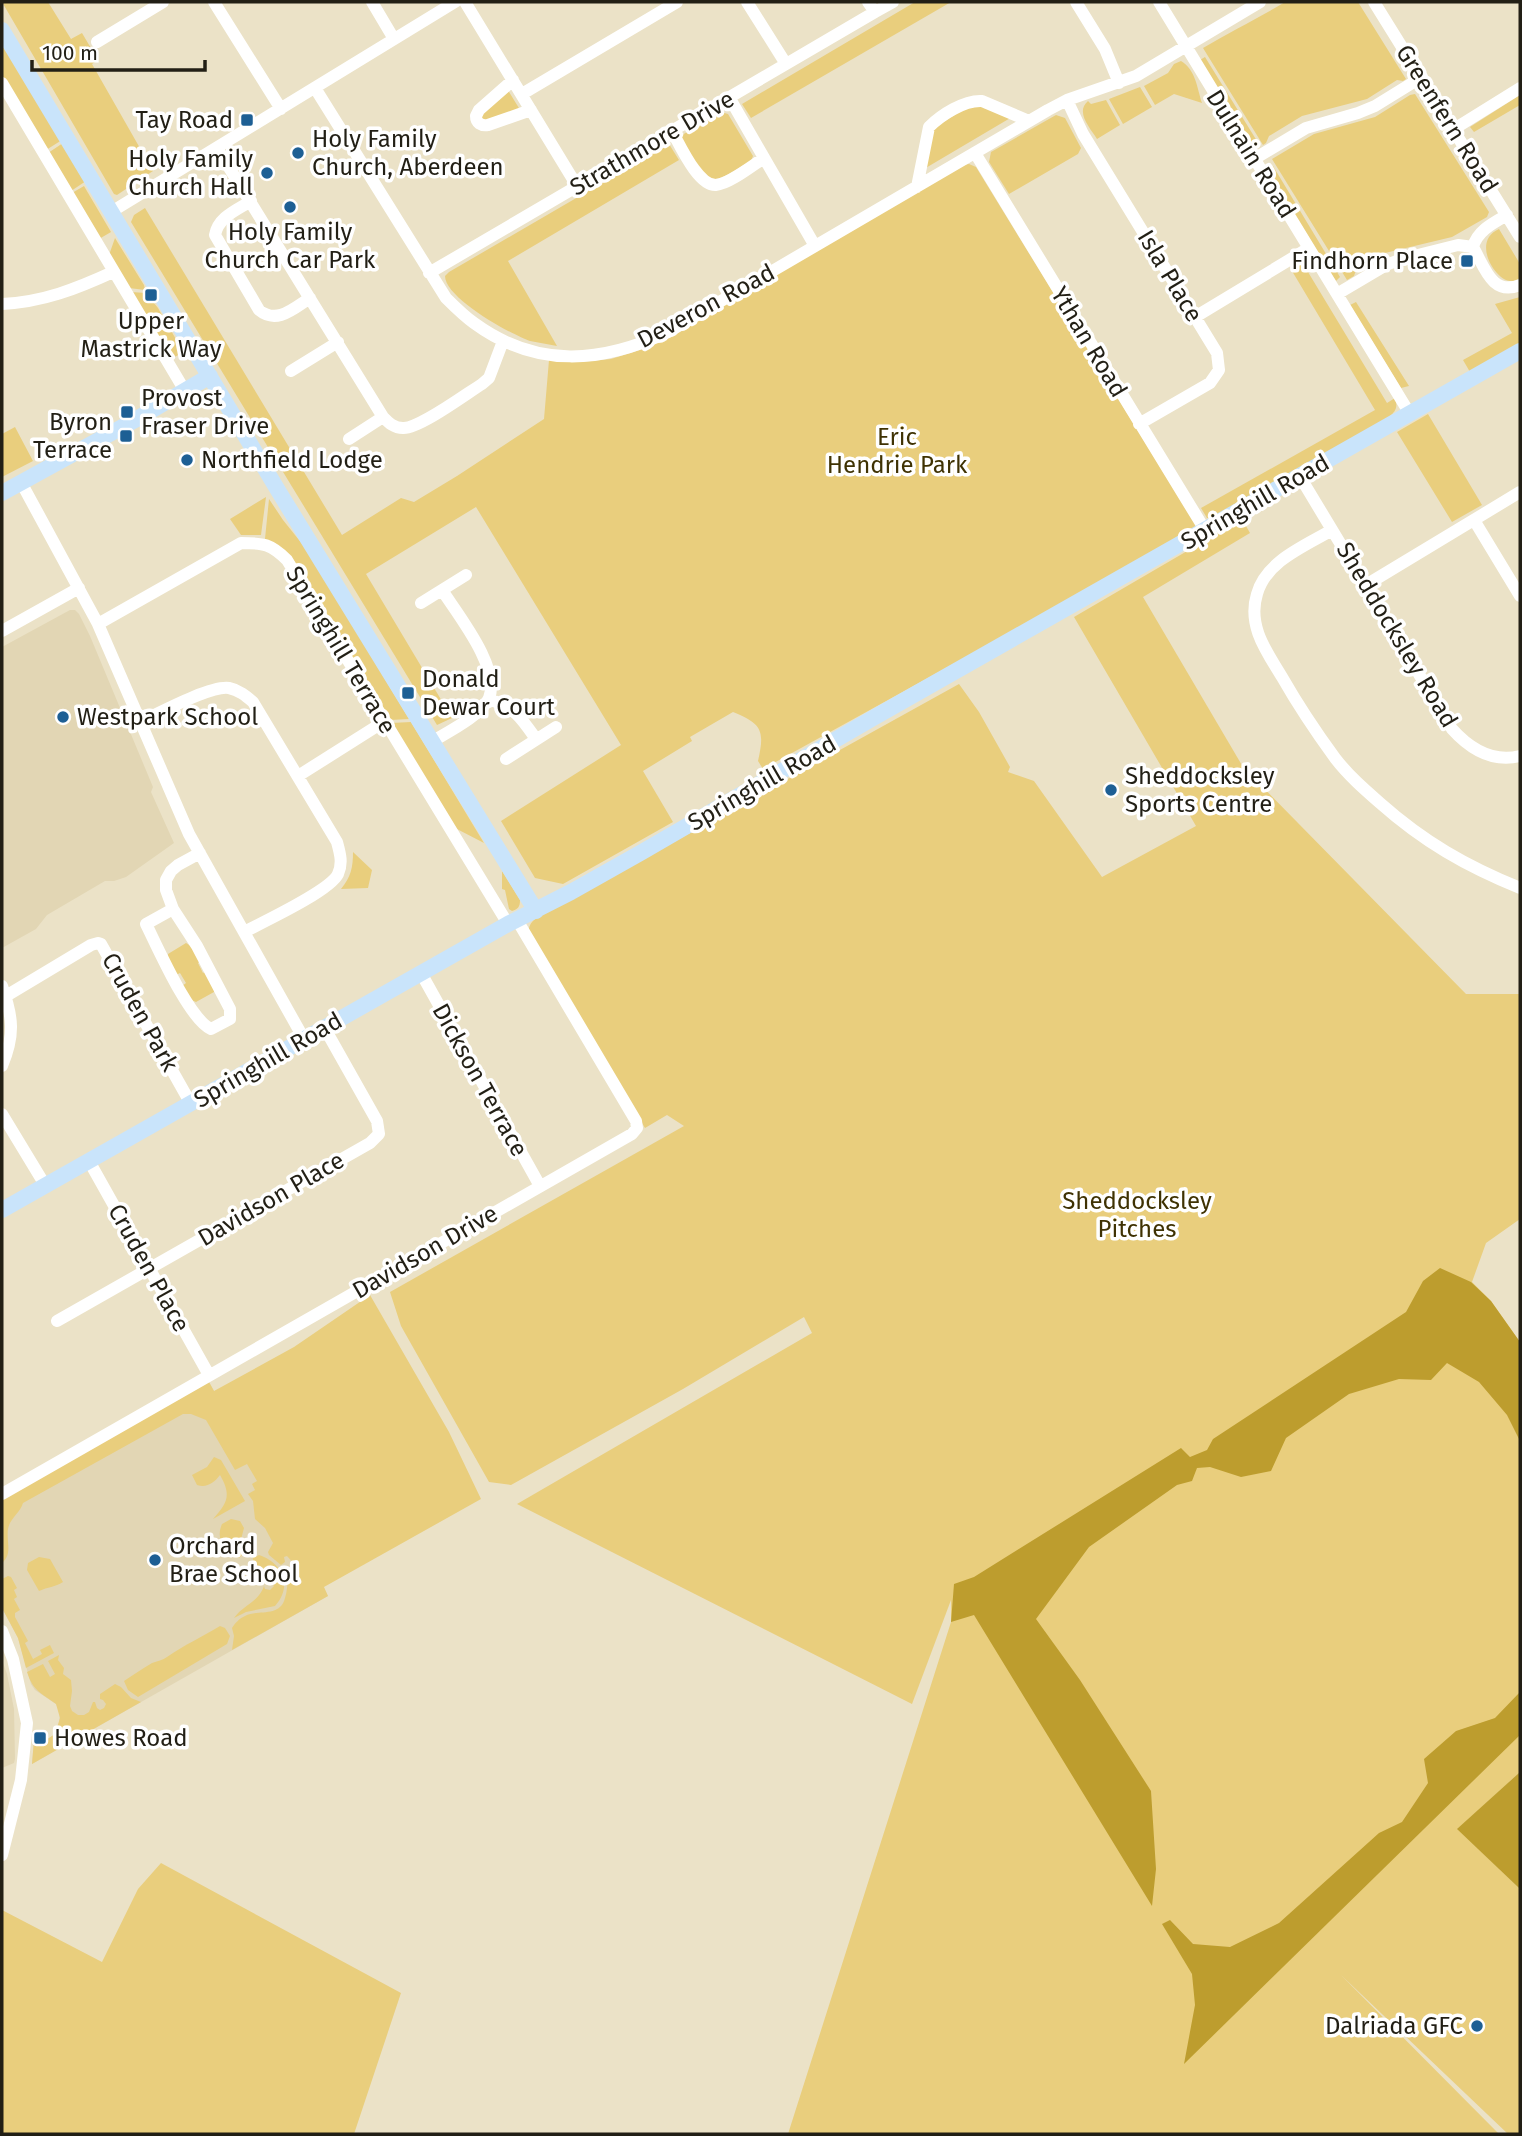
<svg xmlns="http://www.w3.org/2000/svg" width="1522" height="2136" viewBox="0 0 1522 2136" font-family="'Fira Sans',sans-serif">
	<rect width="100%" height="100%" fill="#ebe2c7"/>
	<path fill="#e2d6b4" d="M70,610h5l4,4 11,22 63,151 -2,5 23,51 -48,34 -12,4h-9l-58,34 -11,14 -34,19v-301z
		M209,1382l119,214 -296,168 2,-24h12l9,-6 4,-10 1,-12 -4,-8 -21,-14 -4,-6 -13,-46 -16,-30v-108z
		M2,1660l5,14 7,35 1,50 -1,4 -12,5z"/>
	<path fill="#e9ce7d" d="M2,2h46l23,37 11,-6 16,27 -6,4 61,107 -36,24 -3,-1z
		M915,2h36l-200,116 -9,-14z
		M1285,2h73l48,77 -3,2 -6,-1 -30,19 -65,17 -33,20 -3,7 -3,2 -60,-97c28,-17 54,-29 82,-46z
		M2,45l60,95 -16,10 -44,-75z
		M1205,57l52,84 -6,2 -51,-83z
		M1181,61c15,9 16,27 21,42l-28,-9 -19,11 -11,-19 24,-13 6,-9z
		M506,87l16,26 -34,12 -11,-12z
		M1140,87l12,20 -29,17 -14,-25z
		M1415,94l74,118 -2,5 -35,20 -67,16 -29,17 -2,6 -7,4 -75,-121 42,-25 61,-17 35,-22z
		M1520,95v10l-46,27 -4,-5z
		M1106,100l14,25 -23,14c-7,-11 -22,-27 -9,-38l3,3z
		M981,106l31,11 -88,52 8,-40 36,-22z
		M721,112l7,2 25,42 -2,5c-10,5 -21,14 -31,17 -18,6 -31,-26 -38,-39v-4z
		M1056,115l9,3 16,30 -3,6 -69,40 -20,-32 2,-10z
		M63,143l23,38 -15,10 -23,-38z
		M669,144l10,16 -171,101 49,85c-9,-2 -18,-3 -27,-5 -20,-7 -85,-43 -85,-65l4,-4z
		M969,164l7,3 221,360 -70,41 -364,201 -5,-8c7,-31 4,-37 -25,-49l-43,25 2,4 -49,30 30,51 -110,62 -28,-6 -34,-57 120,-76 -145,-238 -110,67 86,144 -15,7 -306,-503 3,-7 11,-7 197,327 59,-37 13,4 43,-26 87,-57 5,-59 32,2 30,-3 32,-10 320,-184z
		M1273,166l67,111 -4,4 -67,-108z
		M84,186l27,46 -12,7 -27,-46z
		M1499,229l21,35v14c-4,2 -6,4 -10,3 -15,-1 -39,-40 -11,-52z
		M115,238l29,47 1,5 -16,-2 -20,-33z
		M1303,263l6,3 -1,6 79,131 8,-5c3,9 1,13 -6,19l-178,101h-4l-6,-10 174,-98 -83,-139z
		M131,292l15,1 12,15 23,40 -1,6 -9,5z
		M1520,297v46l-50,29 -7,-12 49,-27 -17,-29z
		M1356,302l53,84 -8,2 -51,-83z
		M1428,414l54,91 -30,17 -55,-90z
		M15,427l18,34 -31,16v-43z
		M266,497l-5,38h-20l-11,-16z
		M269,499l14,21 24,30 102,169 -19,1 -99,-162 -26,-19z
		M1242,519l8,14 -107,64 100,170 223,227h54v225l-34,24 -14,39 19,19 29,41v430l-62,57 62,60v245h-12l-167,-159 158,159h-711l163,-512v-22l-39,104 -395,-200 295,-171 -8,-16 -121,72 -172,96 -22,-3 -88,-156 -11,-34 294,-166 -17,-11 -22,13 -116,-195c-2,-13 13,-18 24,-24l406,-225 20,28 31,55 -2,5 26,9 68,96 94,-51 -122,-209z
		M411,722l73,121 -29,-15 -64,-105z
		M353,852l19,18 -4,18 -27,1c10,-12 12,-22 12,-37z
		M502,871l18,29c0,7 -2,9 -8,11l-3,-2 -4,-19 -3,-1z
		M186,943l8,5 7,13 -3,2 5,10 4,-2 7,13v8l-18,10 -7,-3 -7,-13 4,-3 -6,-10 -4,2 -8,-14v-7z
		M370,1295l79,137 32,67 -157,88 4,9 -96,54 2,-14 -2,-8c3,-5 8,-10 13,-12 13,-7 35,2 40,-18 2,-6 2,-12 3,-18l3,1 2,-6 7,7 1,-1 -6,-8 1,-7 -9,-10 -3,1 1,5 -4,3 -12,-10 -1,-3 5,-9 -8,-15 -10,-9 -2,-18 -5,-7 7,-4 -3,-6 5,-3 -10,-17 -12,6 -29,-50 -15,-6h-8l-160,89c-3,10 -13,15 -15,26 -2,12 5,25 -6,34v-63l207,-118 5,9 80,-44z
		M214,1457l7,3 24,41 -32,18c14,-16 19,-23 7,-44 -6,8 -13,13 -23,10l-5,-10 15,-8z
		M231,1519l9,2 4,7 -4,15 2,12 -3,3c-14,-6 -24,-18 -17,-34z
		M259,1555c24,8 34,31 16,51l-29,6 -12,6c10,-14 24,-15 30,-32l1,3 5,1 4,-4 -5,-6 -5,3c-4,-5 -12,-19 -11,-25z
		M39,1557l11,2 13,23c-8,5 -15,5 -24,9l-12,-21 1,-7z
		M8,1576l3,1 6,11 -3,2 3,7 -3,2 6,11 -5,3v4l13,24 -3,2 8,16 9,-5 -2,-4 10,-5 4,8 -28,15 -8,-30 -16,-30v-29z
		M220,1626l5,2 5,8 -3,8 -89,53 -10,-7 -4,-9c9,-6 18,-12 28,-18 5,-2 11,-3 15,-6 17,-12 35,-20 53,-31z
		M59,1655l-1,5 6,8 -1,6 8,6 1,11 -2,15 2,5 6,4h6l5,-3 4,-10h2l2,6 3,2 4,-2 2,-4 -3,-4 -3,-1v-5l15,-10 6,3 10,11 10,4 -109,62 2,-24h12l9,-6 5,-16 -4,-14c-15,-11 -23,-13 -29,-32l16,-8 7,13 5,-3 -7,-13z
		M161,1863l240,130 -47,141h-352v-224l100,52 36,-73z"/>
	<path fill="#bd9d2e" d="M1440,1268l31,14 20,19 29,41v99l-13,-26 -28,-33 -32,-19 -16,17 -32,-1 -50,15 -63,44 -15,33 -30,6 -31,-10 -13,1 -5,13 -15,4 -88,62 -53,72 44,61 71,111 5,78 -4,37 -178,-291 -23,7 3,-38 20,-7 207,-129 9,9 17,-7 6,-11 193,-127 17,-31z
		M1520,1692v43l-336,329 11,-59 -3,-31 -30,-50 8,-4 23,24 37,3 49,-24 100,-90 23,-11 26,-39 -4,-24 32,-28 39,-13z
		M1520,1772v117l-63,-60z"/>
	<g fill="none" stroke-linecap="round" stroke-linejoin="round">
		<path stroke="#fff" stroke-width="12" d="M214,2l67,107
			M372,2l22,37
			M465,2l112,184
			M747,2l39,62
			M868,2l7,10 18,-10
			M1076,2l29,47 14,34
			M1159,2l251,412
			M1374,2l146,235
			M97,42l66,-40
			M513,80l-34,30 -3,6c0,7 5,10 12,9l43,-15
			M2,83l183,308
			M315,88l131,210c9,9 18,18 28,25 63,46 128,40 194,9l380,-222 19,-10 69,-24 124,-74
			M522,94l155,-92
			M729,97l86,149
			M1067,100l16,34 134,219 2,17 -9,13 -71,41
			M1454,129l66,-41
			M672,131c8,14 26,55 44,54 13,-1 37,-20 48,-27
			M217,148l166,269c6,6 11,11 20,11 16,1 63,-34 79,-44l7,-6 14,-37
			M975,153l230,377
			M1254,159l52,-31 52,-15 17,-7 47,-29
			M917,187l12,-60c12,-12 35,-27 53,-26l47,20
			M251,201c-14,9 -33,16 -36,34l44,75c18,15 35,-2 51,-12
			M111,212l344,-210
			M1507,215c-14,8 -30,16 -34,32 12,21 19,49 47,38
			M429,273l446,-261
			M1337,294l49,-29 16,-6 56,-14 15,2
			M2,304c41,-2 74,-15 111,-32
			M1195,317l114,-69
			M291,371l47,-29
			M349,439l34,-22
			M1299,475l153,254c18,20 40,34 68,27
			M22,484l76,140 91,210 115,205
			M1474,520l46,76
			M1332,530c-27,16 -66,31 -75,64 -10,32 10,58 25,83 16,28 34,55 53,81 13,17 29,31 45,45 44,39 86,63 140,85
			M1366,585l154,-93
			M421,603l45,-28
			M98,624l143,-81c23,0 30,1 46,17l221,364
			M2,631l77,-43
			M489,699c27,10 31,17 47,40
			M140,722c19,-9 71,-37 89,-34 10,2 17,8 24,14l84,140c3,11 6,21 1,32 -8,17 -75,48 -94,58
			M433,741c15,-9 49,-26 56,-43 12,-30 -31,-83 -47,-108
			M506,759l50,-32
			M298,776l87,-55
			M173,909l-27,15c12,24 43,95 65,105l19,-10v-10l-33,-63 -24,-37 -7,-19v-10l5,-9 7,-6 22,-12
			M421,973l119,213
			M2,986c11,31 13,49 0,80
			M6,996l85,-51 7,-2 3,1 90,160
			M2,1114l43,71
			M89,1161l120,214
			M57,1321l313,-178 9,-9 -2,-13 -53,-94
			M2,1494l630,-360 5,-6 -1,-7 -119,-201
			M2,1631l11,28 14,64 -6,57 -19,75"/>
		<path stroke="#c9e4fb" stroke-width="16" d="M2,30l277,462 257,419
			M2,493l133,-73 75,-44
			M2,1210l506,-286 63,-32 71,-40 231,-134 647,-367"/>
	</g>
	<g fill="#1d5f94" stroke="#fff" stroke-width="2.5">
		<rect x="240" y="113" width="14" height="14" rx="3.5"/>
		<circle cx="298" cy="153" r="7"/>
		<circle cx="267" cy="173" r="7"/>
		<circle cx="290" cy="207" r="7"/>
		<rect x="1460" y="254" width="14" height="14" rx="3.5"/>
		<rect x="144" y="288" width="14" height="14" rx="3.5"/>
		<rect x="120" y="405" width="14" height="14" rx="3.5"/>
		<rect x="119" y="429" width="14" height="14" rx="3.5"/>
		<circle cx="187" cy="460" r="7"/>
		<rect x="401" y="686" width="14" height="14" rx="3.5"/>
		<circle cx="63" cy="717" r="7"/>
		<circle cx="1111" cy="790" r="7"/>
		<circle cx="155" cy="1560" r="7"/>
		<rect x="33" y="1731" width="14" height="14" rx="3.5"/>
		<circle cx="1477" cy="2026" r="7"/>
	</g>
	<g text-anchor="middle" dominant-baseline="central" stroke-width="7" stroke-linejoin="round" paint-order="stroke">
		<g font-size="24" fill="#221f15" stroke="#fff">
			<text transform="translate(1447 119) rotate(58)">Greenfern Road</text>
			<text transform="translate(652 143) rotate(-30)">Strathmore Drive</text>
			<text transform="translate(1251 154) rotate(58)">Dulnain Road</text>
			<text transform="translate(1170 276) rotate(59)">Isla Place</text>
			<text transform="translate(706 306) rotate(-28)">Deveron Road</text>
			<text transform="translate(1089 342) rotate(59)">Ythan Road</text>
			<text transform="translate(1255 502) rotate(-30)">Springhill Road</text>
			<text transform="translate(1397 635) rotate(59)">Sheddocksley Road</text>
			<text transform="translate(341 650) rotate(59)">Springhill Terrace</text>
			<text transform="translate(762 783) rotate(-30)">Springhill Road</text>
			<text transform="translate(140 1012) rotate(61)">Cruden Park</text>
			<text transform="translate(268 1060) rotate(-30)">Springhill Road</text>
			<text transform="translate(480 1080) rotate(61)">Dickson Terrace</text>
			<text transform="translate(271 1199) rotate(-30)">Davidson Place</text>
			<text transform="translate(425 1252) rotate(-30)">Davidson Drive</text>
			<text transform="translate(149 1268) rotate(61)">Cruden Place</text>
		</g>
		<g font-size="24" fill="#221f15" stroke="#fff" text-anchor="start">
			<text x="233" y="120" text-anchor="end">Tay Road</text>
			<text x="312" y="139">Holy Family<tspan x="312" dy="28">Church, Aberdeen</tspan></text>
			<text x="253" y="159" text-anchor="end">Holy Family<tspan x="253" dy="28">Church Hall</tspan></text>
			<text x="290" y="232" text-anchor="middle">Holy Family<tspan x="290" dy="28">Church Car Park</tspan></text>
			<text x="1453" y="261" text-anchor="end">Findhorn Place</text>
			<text x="151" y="321" text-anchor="middle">Upper<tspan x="151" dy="28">Mastrick Way</tspan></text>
			<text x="141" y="398">Provost<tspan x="141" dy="28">Fraser Drive</tspan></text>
			<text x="112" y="422" text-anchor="end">Byron<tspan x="112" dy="28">Terrace</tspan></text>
			<text x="201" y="460">Northfield Lodge</text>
			<text x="422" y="679">Donald<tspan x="422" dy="28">Dewar Court</tspan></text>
			<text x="77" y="717">Westpark School</text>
			<text x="1125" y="776">Sheddocksley<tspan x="1125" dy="28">Sports Centre</tspan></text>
			<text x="169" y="1546">Orchard<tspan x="169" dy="28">Brae School</tspan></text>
			<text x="54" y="1738">Howes Road</text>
			<text x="1463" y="2026" text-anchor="end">Dalriada GFC</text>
		</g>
		<g font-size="24" fill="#3f3203" stroke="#fff">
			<text x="897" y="437">Eric<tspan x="897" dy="28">Hendrie Park</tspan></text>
			<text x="1137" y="1201">Sheddocksley<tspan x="1137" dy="28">Pitches</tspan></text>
		</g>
	</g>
	<rect width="1522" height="2136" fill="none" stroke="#221f15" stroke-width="7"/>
	<path d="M32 60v10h173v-10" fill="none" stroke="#221f15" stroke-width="3.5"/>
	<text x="42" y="60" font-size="21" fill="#221f15" stroke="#ffffff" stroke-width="5" paint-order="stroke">100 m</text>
</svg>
